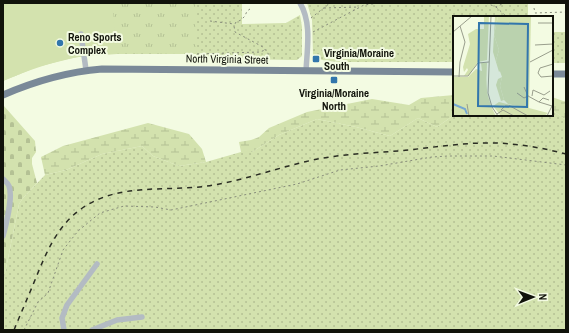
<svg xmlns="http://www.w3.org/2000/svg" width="569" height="333" viewBox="0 0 569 333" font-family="'Archivo Narrow',sans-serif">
	<defs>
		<pattern id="grass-dots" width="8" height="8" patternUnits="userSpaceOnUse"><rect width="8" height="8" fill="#d3e2ae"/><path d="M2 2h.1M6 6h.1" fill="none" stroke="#b4c194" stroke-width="1.8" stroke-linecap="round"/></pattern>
		<pattern id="wetland-marsh" width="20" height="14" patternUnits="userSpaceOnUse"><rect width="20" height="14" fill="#d3e2ae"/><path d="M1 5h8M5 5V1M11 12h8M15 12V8" fill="none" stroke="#b4c194"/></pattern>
		<pattern id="cemetery-stones" width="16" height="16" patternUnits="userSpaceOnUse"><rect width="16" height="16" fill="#d3e2ae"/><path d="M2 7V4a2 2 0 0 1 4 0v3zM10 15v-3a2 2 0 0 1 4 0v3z" fill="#b4c194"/></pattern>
		<pattern id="park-tufts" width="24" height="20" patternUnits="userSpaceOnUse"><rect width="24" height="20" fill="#d3e2ae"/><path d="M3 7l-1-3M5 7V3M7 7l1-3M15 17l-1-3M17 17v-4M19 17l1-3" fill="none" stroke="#b4c194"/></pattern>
	</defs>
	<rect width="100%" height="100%" fill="#f3fbe2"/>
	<path fill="url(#grass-dots)" d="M112,3h130v21l44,-1 14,-8 2,12v29l-5,4h-6l-92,-2 -2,-1 -1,-3h-79z
		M307,3h221v14h-74v45h-113c-8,-1 -22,0 -28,-7l-1,-35z
		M552,32h14v31h-14z
		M552,110l14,10v210h-563v-47l16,-79 4,-6 22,-23 21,-5 36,-16 40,-8 11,10 26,10 27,-4 35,-10h11l27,-17 38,-16 39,8 34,9 28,-18 19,9 17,-12h98z"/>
	<path fill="url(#wetland-marsh)" d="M454,95v20l-17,12 -19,-9 -28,18 -34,-9 -39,-8 -38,16 -27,17h-11l-2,-10 12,-2 8,-3 10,-9 38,-16 65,-13 37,6 12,-7z
		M552,97l14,5v18l-14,-10z
		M148,123l41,11 13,15 4,13 -27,4 -26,-10 -11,-10 -40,8 -36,16 -21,5 -4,-18 22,-11z"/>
	<path fill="url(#cemetery-stones)" d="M4,106l31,35 1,11 -4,6v6l5,19 -14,15 -4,6 -16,79z"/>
	<path fill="url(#park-tufts)" d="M3,3h192l1,51c-39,0 -79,-3 -117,3 -26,4 -52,14 -76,24z"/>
	<path fill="#d3e2ae" d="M3,3h109l5,51 -40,3 -40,10 -34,14z"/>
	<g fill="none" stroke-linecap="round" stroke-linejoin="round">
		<path stroke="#878c7b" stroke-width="1" stroke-dasharray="2 3" stroke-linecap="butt" d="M486,3l10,4 8,-4
			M496,7l11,10
			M324,8l35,-1
			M534,8l1,5 31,-1
			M250,9l-3,2 -2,5 -4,4 -5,2 -2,4 1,6 28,15 5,6 1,11
			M311,18l19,-15
			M210,21l24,3
			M313,32l51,-27 16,-2
			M197,54l63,-2 5,-2
			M24,330l14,-28 10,-9 15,-43 15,-19 22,-18 24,-7 31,1 16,3 126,-26 43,-14 39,-4 53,-9 16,-1h45l73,9"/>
		<path stroke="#b3bbc3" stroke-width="5.5" d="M300,3c12,20 7,46 6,68
			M81,34l5,36
			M3,179c2,2 5,4 6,7 4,10 -3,39 -6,50
			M64,330l-2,-12 5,-13 30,-41
			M92,330l25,-10 25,-3"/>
		<path stroke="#7a8998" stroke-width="7" d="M552,74h14
			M3,95c32,-14 63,-23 99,-26l352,3"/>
		<path stroke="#2a2d23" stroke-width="1.5" stroke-dasharray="5 5" stroke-linecap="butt" d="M14,330c7,-17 14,-33 21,-50 11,-27 22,-54 46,-71 39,-28 88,-16 133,-24 34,-6 66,-18 99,-25 28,-6 57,-7 85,-9 33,-3 66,-9 99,-8 23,1 46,5 69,11"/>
	</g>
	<g fill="#3276ac" stroke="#f3fbe2" stroke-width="1.5">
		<circle cx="60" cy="43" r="4"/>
		<rect x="312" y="55" width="8" height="8" rx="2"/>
		<rect x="330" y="76" width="8" height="8" rx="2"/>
	</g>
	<g text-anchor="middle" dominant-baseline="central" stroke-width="4" stroke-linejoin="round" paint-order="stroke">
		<g font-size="11" font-weight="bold" fill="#11130b" stroke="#f3fbe2" text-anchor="start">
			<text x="68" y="37">Reno Sports<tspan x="68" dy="13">Complex</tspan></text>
			<text x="324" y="53">Virginia/Moraine<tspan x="324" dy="13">South</tspan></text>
			<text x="334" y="93" text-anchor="middle">Virginia/Moraine<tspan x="334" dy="13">North</tspan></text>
		</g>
		<g font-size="11" fill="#11130b" stroke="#f3fbe2">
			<text transform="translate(227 59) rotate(1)">North Virginia Street</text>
		</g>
	</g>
	<g transform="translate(453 16)">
		<rect width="100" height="100" fill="#f3fbe2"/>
		<path d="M31,0h5l-2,44 -9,2 -9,13 -5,1 4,-6 -1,-2 -3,4 -1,-5 7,-23 -2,-10 8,-5h8zM45,0h33l-2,92 19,5 -4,3h-15l-8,-9 -13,-3 -4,-4 -4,-14 2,-9 -6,-17 3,-10 -5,-15zM28,47h6l-1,27 -33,26v-39h15l8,-8 6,2z" fill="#d3e2ae"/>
		<path d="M42,0h3l-4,19 5,15 -3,10 5,10 -2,2 -6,-20zM49,61l-2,9 4,14 -3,1 -5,-16 2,-6z" fill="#d3e2ae"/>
		<path d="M46,86l24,6 6,8h-28l-8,-10z" fill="#d3e2ae"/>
		<path d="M0,62h33l2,23 8,15h-43z" fill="#d3e2ae"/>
		<path d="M33,74l7,22 -2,4h-23l-6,-16 8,-8z" fill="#d3e2ae"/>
		<path fill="none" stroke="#75a7d2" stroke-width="2" d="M0,88l12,5 2,5"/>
		<path fill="none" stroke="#999e8c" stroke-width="1" d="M38,0l-3,77 4,14 6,9M85,7h15M0,16l19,-16M82,29l18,-1M77,46l23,-12M100,48l-13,4 -2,5 3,4 12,-1M0,60h15l10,-13 11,-1M6,61l1,-15 5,-20 -5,-16M71,71l4,9 11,6M64,77l7,5 4,-2M79,80l1,-6 11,5 6,-4M96,84l-6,-2 -4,4 13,4M14,88l2,12M48,94l4,-4h5l18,10M44,98l6,-4 11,6M94,100l6,-12"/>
		<path fill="#3276ac" fill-opacity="0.15" stroke="#3276ac" stroke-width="2" d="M26,7l49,1 -1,83 -49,-1z"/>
		<rect width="100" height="100" fill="none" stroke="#11130b" stroke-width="2"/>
	</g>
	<rect width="569" height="333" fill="none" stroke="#11130b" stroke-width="8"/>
	<g transform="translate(533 297) rotate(89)" stroke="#f3fbe2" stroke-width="3" paint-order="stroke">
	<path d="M0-3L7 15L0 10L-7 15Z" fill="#11130b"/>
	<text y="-6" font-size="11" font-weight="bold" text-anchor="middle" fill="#11130b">N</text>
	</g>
</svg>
